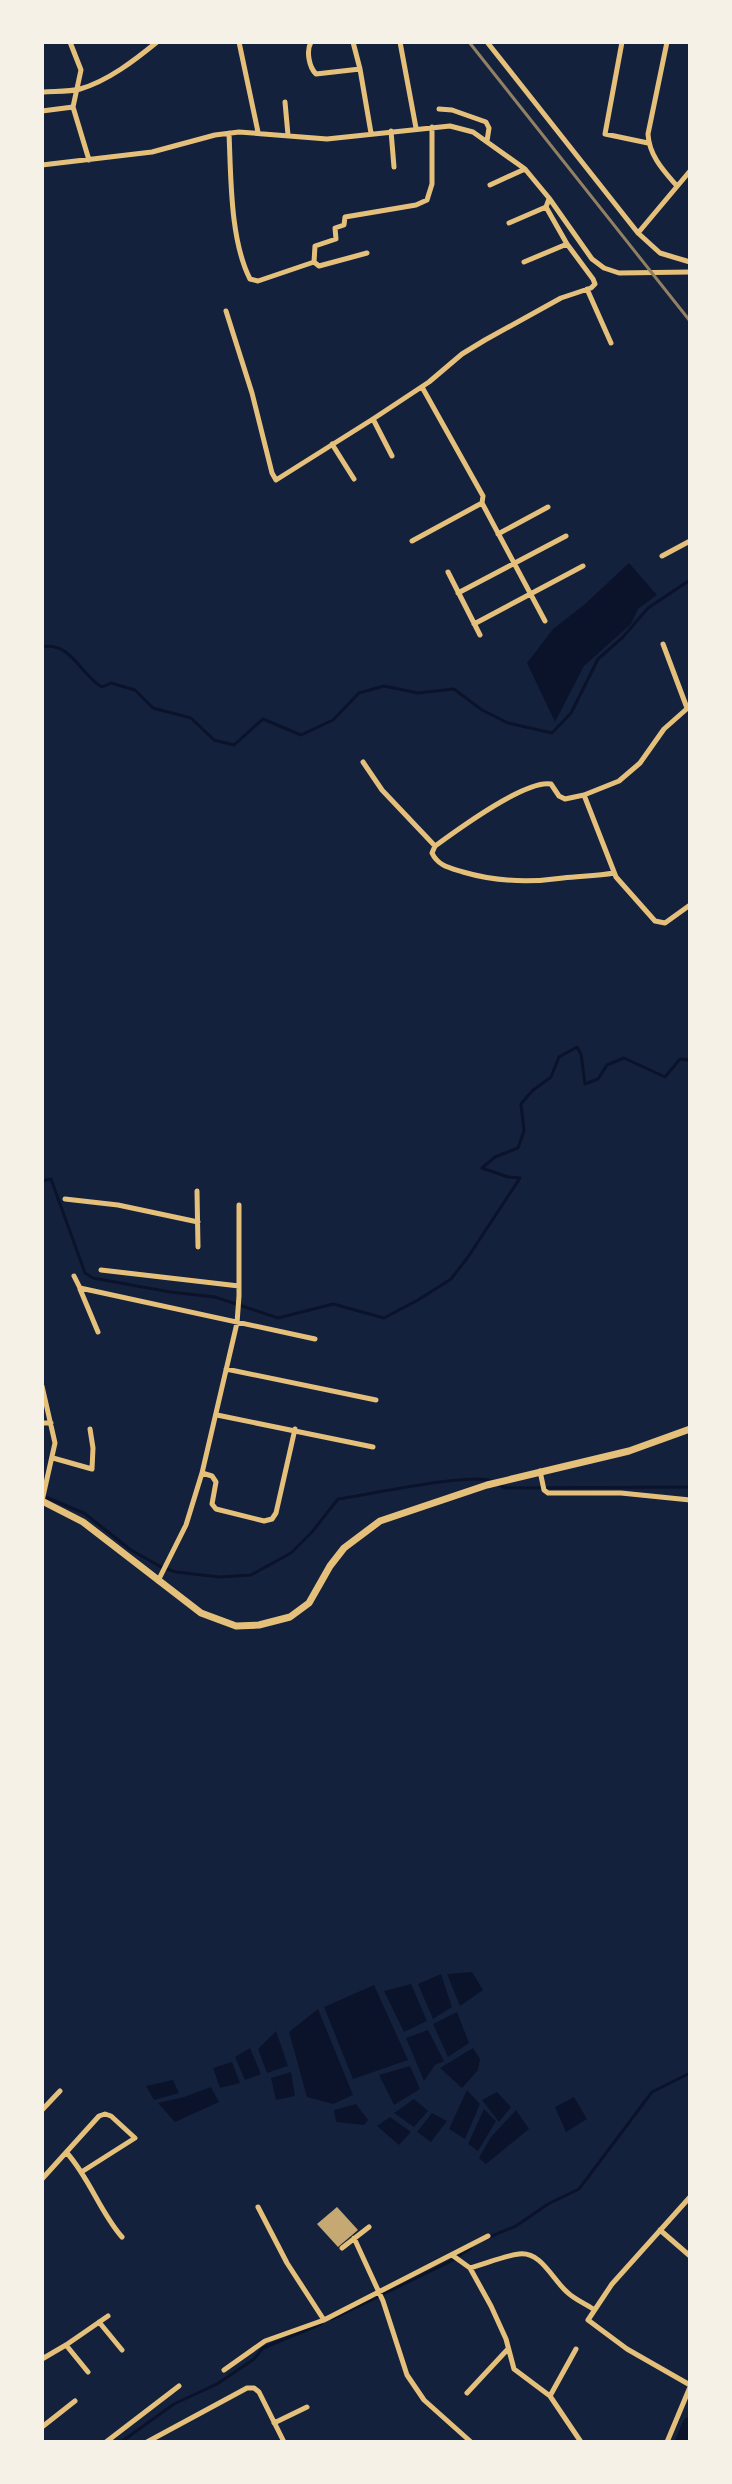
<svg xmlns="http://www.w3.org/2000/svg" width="732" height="2484" viewBox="0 0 732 2484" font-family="'PT Sans',sans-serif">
	<rect width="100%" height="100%" fill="#14213d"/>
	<path fill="#0b132b" d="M629,563l28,32 -19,14 -7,15 -47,42 -29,56 -28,-59 26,-34 32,-25z
		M472,1972l11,18 -23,16 -13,-32z
		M441,1974l11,33 -19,12 -15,-35z
		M411,1984l16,37 -23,11 -20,-41z
		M374,1985l34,75 -55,19 -29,-72z
		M318,2009l35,86 -20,9 -26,-7 -18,-65z
		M457,2012l12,31 -21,14 -15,-33z
		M428,2030l16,31 -9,4 -11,16 -18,-43z
		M276,2031l12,35 -21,7 -9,-24z
		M250,2048l11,26 -16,6 -10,-23z
		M473,2048l7,11 -2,11 -16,18 -22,-20z
		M232,2062l8,21 -20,5 -7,-20z
		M410,2066l10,23 -26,16 -15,-30z
		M291,2072l4,24 -19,4 -5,-22z
		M173,2080l6,13 -25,7 -8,-14z
		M211,2087l8,15 -44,20 -17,-19 26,-6z
		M467,2090l13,14 -15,35 -16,-10z
		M497,2092l14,15 -12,15 -17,-22z
		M574,2097l13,22 -21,13 -11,-25z
		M414,2099l14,12 -14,16 -20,-14z
		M356,2104l12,16 -4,5 -28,-3 -2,-12z
		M484,2109l12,12 -18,30 -10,-7z
		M516,2110l13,19 -43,35 -7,-6 12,-21z
		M432,2113l15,8 -16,21 -14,-10z
		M390,2117l21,15 -12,13 -22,-19z"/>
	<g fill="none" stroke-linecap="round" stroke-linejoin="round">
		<path stroke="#0b132b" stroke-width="3" d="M42,647c28,-7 40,30 60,40l9,-4 24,7 18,18 38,10 23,22 20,5 29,-26 38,16 32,-15 26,-27 25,-7 34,7 36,-4 28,21 26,13 44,10 19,-20 27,-54 25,-22 25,-29 42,-28
			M42,1181l9,-2 34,94 8,5 77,14 45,5 63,21 55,-14 51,14 34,-18 33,-21 17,-22 52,-79 -12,-1 -26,-9 13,-11 23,-9 6,-17 -3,-27 11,-13 19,-14 8,-20 18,-10 4,7 4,30 13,-5 9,-14 17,-7 41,19 15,-18 10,1
			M499,1485l6,3 185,-1
			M43,1496l41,17 47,37 30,17 15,5 44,5 31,-2 40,-22 21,-21 26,-33c28,-4 134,-27 154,-18
			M487,2238l29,-12 32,-22 31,-15 73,-97 38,-19
			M332,2319l117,-57 22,-14
			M121,2442l53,-38 43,-20 37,-25 9,-11 58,-24"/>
		<path stroke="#0b132b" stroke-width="16" d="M683,2442l7,-17"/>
	</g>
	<path fill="#c6a872" d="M337,2207l21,23 -20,17 -21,-23z"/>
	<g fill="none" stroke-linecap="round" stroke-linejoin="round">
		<path stroke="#e5c07b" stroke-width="5" d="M70,42l11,28 -8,37 16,53
			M239,42l19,90
			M311,42c-5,9 -2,25 5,32l44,-5
			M353,42l7,27 11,64
			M400,42l16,86
			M487,42l151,191 22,20 30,9
			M622,42l-17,92 43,9
			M667,42l-19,92c1,21 15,36 28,51
			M42,92c12,-1 27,0 38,-3 28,-8 55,-29 77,-47
			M285,102l3,33
			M439,109l13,1 34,12 3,6 -2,13
			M42,111l31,-4
			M391,131l3,36
			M229,133c2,44 1,107 21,146l8,2 56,-19
			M42,165l110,-13 63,-17 24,-3 88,7 123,-13 23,6 52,37 24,29 43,61 12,9 15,5 71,-1
			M490,185l35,-16
			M509,223l37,-16
			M638,233l52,-62
			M367,253l-48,13 -5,-4 1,-16 21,-7 -1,-11 9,-3 1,-8 71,-12 11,-5 5,-16v-57
			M524,262l43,-18
			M587,289l24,54
			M226,311l26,82 20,80 4,7 97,-61 56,-37 33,-28 23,-14 76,-42 30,-10 4,-4 -2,-5 -26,-35 -21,-37 3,-8
			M422,387l61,109 -1,7 63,118
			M373,419l19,37
			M332,444l22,35
			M498,534l50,-27
			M412,541l70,-38
			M662,556l28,-15
			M448,572l32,63
			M458,593l108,-57
			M474,624l109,-58
			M663,644l24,64
			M363,762l19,28 53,56
			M584,795l32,82 39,44 10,2 25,-18
			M614,873c-17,3 -34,3 -51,5 -35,5 -66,4 -100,-6 -13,-4 -25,-6 -31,-19l3,-7c22,-16 91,-67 116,-62l8,12 6,3 19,-4 35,-14 21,-18 24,-34 26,-23
			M197,1191l1,56
			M65,1199l53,6 80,17
			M101,1270l138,16
			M74,1276l6,12 235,51
			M80,1289l18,43
			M226,1369l150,31
			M42,1386l13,57 -13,58
			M217,1415l156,32
			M42,1423h9
			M53,1458l39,11 1,-21 -3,-19
			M540,1471l4,19 4,3h73l69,7
			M202,1473l10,3 4,6 -4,22 4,5 48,12 8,-2 4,-6 19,-84
			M158,1581l28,-56 16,-52 35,-150 2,-27v-91
			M42,2110l18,-19
			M67,2153c23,26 33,59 55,84
			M42,2179l57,-63 6,-2 6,2 24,22 -52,33
			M690,2197l-78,87 -24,36 39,29 63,36
			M258,2207l29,56 37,57
			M660,2230l30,26
			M354,2238l29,63 24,74 17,25 47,42
			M342,2248l27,-21
			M452,2255l18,13 21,38 15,33 8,30 36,27 31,46
			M470,2268c15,-4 33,-12 49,-14 22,-3 33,25 48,38 7,7 17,11 26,17
			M99,2322l23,28
			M66,2345l22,27
			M42,2359l24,-14 42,-29
			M224,2370l41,-29 59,-21 164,-84
			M467,2393l40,-43
			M550,2396l26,-47
			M274,2423l33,-16
			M42,2427l33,-26
			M106,2442l73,-56
			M147,2442l100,-54h7l5,4 25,50
			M667,2442l23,-55"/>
		<path stroke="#e5c07b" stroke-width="7" d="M42,1501l41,21 118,91 35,13 23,-1 31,-8 19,-14 21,-37 14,-18 36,-27 107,-36 142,-34 61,-22"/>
		<path stroke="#918062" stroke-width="3" d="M469,42l221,279"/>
	</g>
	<rect width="732" height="2484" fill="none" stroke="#f6f1e7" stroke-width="88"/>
</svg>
